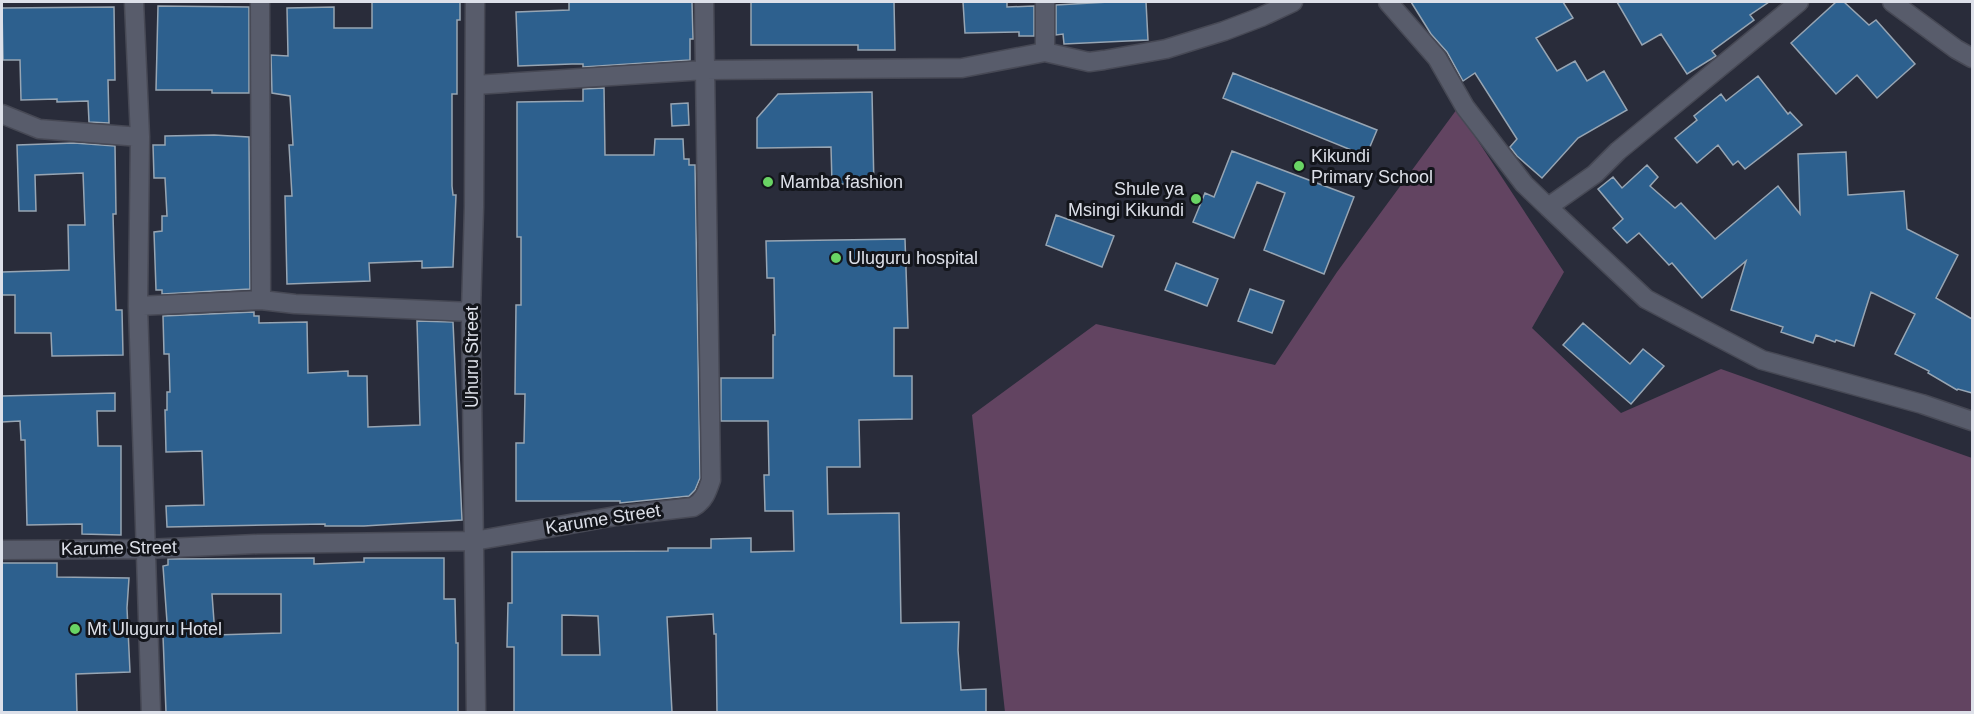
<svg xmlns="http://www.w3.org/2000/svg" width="1974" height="714" viewBox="0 0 1974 714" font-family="Helvetica,sans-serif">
	<rect width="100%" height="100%" fill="#292c3a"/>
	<path fill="#624461" d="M1457,109l107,163 -32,56 89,85 100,-44 251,89v254h-967l-33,-297 124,-91 179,41 62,-93z"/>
	<path fill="#2d608e" stroke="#97a5b3" stroke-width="1.5" fill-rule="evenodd" d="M372,2h88v18h-3v74h-5v92l1,9h3l-3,72 -31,1v-7l-53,2 1,18 -83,3 -2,-88h7l-3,-51h4l-3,-49 -18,-3 -1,-38 17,1 -1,-48 47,-1v21h38z
		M569,2h123l1,37h-3v21l-107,7v-3h-11l-54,2 -2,-54 53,-2z
		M751,2h143l1,48h-37v-5h-107z
		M963,2h44v5l27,-1v30h-15v-4l-54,1z
		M1109,2h37l2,38 -84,4 -1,-10 -7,1v-30z
		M1411,2h152l10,16 -37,20 21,33 18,-10 12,20 17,-10 23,39 -49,28 -36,40 -25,-22 -7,-9 7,-8 -42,-66 -12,8 -16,-29 -16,-18z
		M1617,2h152l-19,13 4,5 -42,31 4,5 -29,18 -26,-40 -19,11z
		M1836,2h8l25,23 7,-5 39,44 -38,34 -20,-23 -21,19 -45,-51z
		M158,6l91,1v86h-37v-3h-56z
		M114,7l1,73h-7l1,43 -20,-1 -1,-21 -31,1v-3l-36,1 -1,-40h-17l-1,-52z
		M1233,73l144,57 -11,26 -143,-58z
		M1758,76l30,38 2,-2 12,13 -57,44 -7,-8 -5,4 -15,-20 -21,18 -22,-25 22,-18 -3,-4 27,-22 5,7z
		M604,88l1,67h49l1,-16h28l1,20h5v6h6l5,313 -5,12 -6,6 -69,7v-2h-104v-58h8l1,-49h-10l1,-89h5v-68h-4v-135l66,-1v-12z
		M872,92l2,96 -24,1v-5h-18l-1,-37 -74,1v-30l21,-24z
		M688,103l1,22 -17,1 -1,-22z
		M214,135l35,2 1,152 -88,5v-4h-6l-2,-58 8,-1v-15h5l-2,-38h-11l-1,-33h12v-9z
		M74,143l41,3 1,68h-3l1,37 2,59h6l1,45 -71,1 -1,-23h-36v-38h-13v-23l67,-2 -1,-45h17l-2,-52 -48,2 1,36h-17l-2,-66z
		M1232,151l122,46 -30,77 -60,-24 21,-57 -28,-11 -23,56 -41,-16 12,-29 9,4z
		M1846,152l2,43 56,-4 3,38 51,26 -22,43 36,21v74l-14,-4 -1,1 -29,-17 1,-2 -34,-17 20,-40 -44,-22 -17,54 -18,-6 -1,2 -19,-7 -3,8 -32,-11 2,-5 -52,-17 15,-49 -44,37 -30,-35 -3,2 -30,-32 -12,10 -14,-15 10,-9 -25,-30 15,-12 9,11 25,-23 11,12 -8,9 25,22 6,-5 34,36 63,-53 22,28 -2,-60z
		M1056,215l58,21 -12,31 -56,-22z
		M905,239l3,89h-14v48h18v43l-53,1 1,47h-33l1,47 71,-1 2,110 58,-1 -1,28 3,40 25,-1v23h-269l-1,-78h-2l-1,-20 -46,3 5,95h-158v-65h-7l1,-44h4v-51l156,-1v-3h43v-9l40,-1v14l43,-1 -1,-40h-28l-1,-36h5l-1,-54h-47v-43h52v-43h2l-1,-57h-7l-1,-37zM562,615l36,1 2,39h-38z
		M1176,263l42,16 -11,27 -42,-16z
		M1250,289l34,12 -12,32 -34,-12z
		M254,312v4h5v7l48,-1 1,51 40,-2v5h19l1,51 52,-2 -3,-104 36,1 9,198 -98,6h-39v-2l-158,3 -1,-21 38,-1 -2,-54 -36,1 -1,-42h2v-18h3l-1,-38h-5l-1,-38z
		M1583,323l47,41 13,-15 21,17 -33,38 -68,-59z
		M115,393v18h-18l1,35h23v89l-39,-1v-10l-55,1 -2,-85h-4l-1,-19 -18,1v-26z
		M314,558v6l50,-2v-4h80v41h11l1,44h2v69h-292l-3,-76h5l-5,-70 5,-1v-6zM212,594h69v39l-66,2z
		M2,563h55v14l72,1 -2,30 3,64 -54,2 1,38h-75z"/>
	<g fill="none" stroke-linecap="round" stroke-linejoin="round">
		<g stroke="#474955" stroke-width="21">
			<path id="minor" d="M134,2l6,135 -2,169 13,406
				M260,2l1,298
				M475,2l-1,205 -3,105 5,400
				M1045,2v50
				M1388,2l49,56 28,49 59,77 24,23 47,-33 23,-23 181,-149
				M1892,2l64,47 16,9
				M475,85l230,-15 257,-2 83,-16 44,10 15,-2 62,-11 58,-18 37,-14 32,-15
				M2,114l37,15 101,8
				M1548,207l98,92 116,61 160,44 50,17
				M138,306l123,-6 34,4 176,8
				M2,550l144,-1 112,-5 216,-3 142,-25 77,-9c11,-6 14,-15 18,-27l-7,-478"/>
		</g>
		<use href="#minor" stroke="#585c6b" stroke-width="18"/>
	</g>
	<g fill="#69d464" stroke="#13151b" stroke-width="2">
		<circle cx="1299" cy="166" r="6"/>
		<circle cx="768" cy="182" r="6"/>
		<circle cx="1196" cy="199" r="6"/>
		<circle cx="836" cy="258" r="6"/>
		<circle cx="75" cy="629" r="6"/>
	</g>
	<g text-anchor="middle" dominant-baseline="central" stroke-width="6" stroke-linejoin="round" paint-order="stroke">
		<g font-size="18" fill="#dde0e9" stroke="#13151b" text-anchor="start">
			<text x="1311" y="156">Kikundi<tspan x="1311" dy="21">Primary School</tspan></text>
			<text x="780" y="182">Mamba fashion</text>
			<text x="1184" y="189" text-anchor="end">Shule ya<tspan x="1184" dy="21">Msingi Kikundi</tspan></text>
			<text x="848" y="258">Uluguru hospital</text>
			<text x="87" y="629">Mt Uluguru Hotel</text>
		</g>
		<g font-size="18" fill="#dde0e9" stroke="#13151b">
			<text transform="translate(472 357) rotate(-90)">Uhuru Street</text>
			<text transform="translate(603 519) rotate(-9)">Karume Street</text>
			<text transform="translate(119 548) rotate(-1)">Karume Street</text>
		</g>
	</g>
	<rect width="1974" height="714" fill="none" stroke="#dde0e9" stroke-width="6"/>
</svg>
